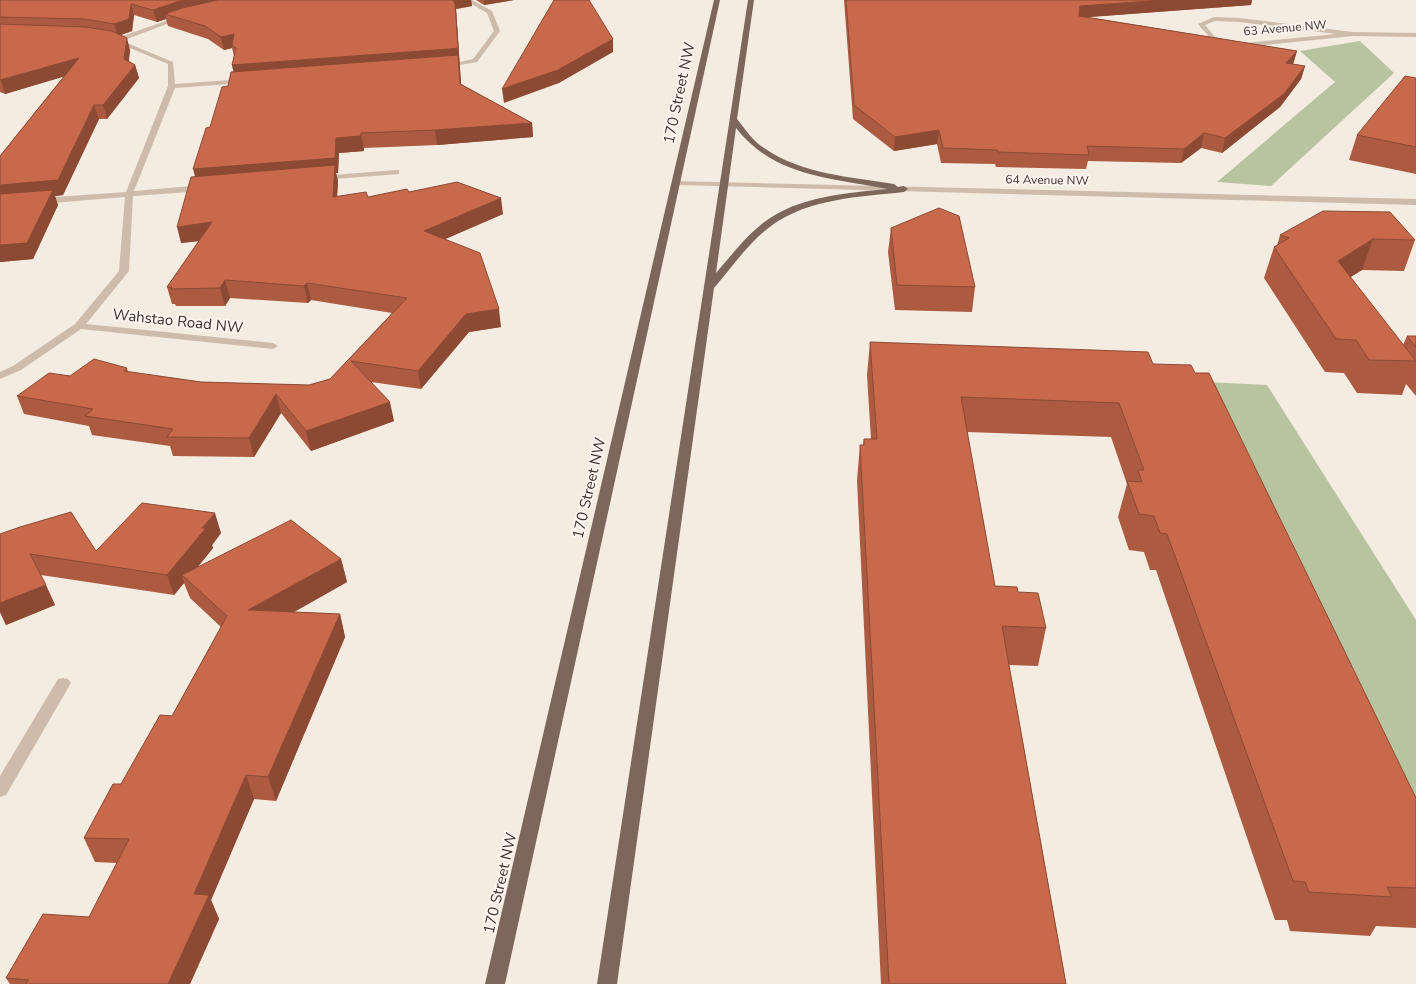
<svg xmlns="http://www.w3.org/2000/svg" width="1416" height="984" viewBox="0 0 1416 984" font-family="'Nunito Sans',sans-serif">
	<rect width="100%" height="100%" fill="#f4ebe1"/>
	<path fill="#b8c4a0" d="M1360,41l34,32 -123,113 -54,-4 118,-100 -35,-31z
		M1206,382l61,3 149,235v208z"/>
	<g fill="none" stroke-linecap="round" stroke-linejoin="round">
		<path fill="#cdbbac" fill-rule="evenodd" d="M465,0h7l20,11 8,20 -23,31 -35,6v-2l31,-7 21,-28 -7,-18z
			M180,16l5,1 -63,24 51,21 2,22 69,-5 3,2 -3,2 -69,5 -41,103 70,-6 4,3 -4,3 -71,5 -4,75 -43,53 187,19 5,3 -5,3 -192,-20 -60,41 -21,9v-7l13,-6 62,-42 44,-53 6,-74 -85,7 -4,-3 4,-3 86,-6 42,-106v-22l-57,-24z
			M1214,17l25,1 114,14 63,1v4l-63,-1 -108,11 -34,-8 -13,-15zM1215,21l24,1 97,12 -91,9 -30,-6 -10,-12z
			M396,170h3v4l-78,6 -4,-2 4,-2z
			M674,181l742,18v6l-739,-20h-3z
			M63,678l5,1 3,4 -65,112 -6,2v-21l58,-97z"/>
		<path fill="#7d675c" fill-rule="evenodd" d="M714,0h6l-215,984h-20z
			M748,0h6l-17,119c8,10 16,22 27,29 37,26 87,29 130,36l4,3 6,-1 4,3 -4,3c-44,5 -95,6 -133,34 -22,16 -39,41 -57,62l-97,696h-20zM736,128c38,49 96,50 152,61 -41,4 -90,7 -125,34 -18,14 -32,33 -47,50z"/>
	</g>
	<path fill="#ac5a40" d="M0,0h471l1,6 -16,3 5,75 71,39 1,14 -96,8 -73,3v3l-25,2 -1,20h-2l2,8 -1,16h31l41,-5 94,22 -58,25 56,88 -32,5 -48,57 -50,-7 23,39 -83,30 -30,-38 -27,44 -81,-1 -3,-10 -78,-11 -3,-9 -65,-12 -7,-18 53,-20 57,-8 1,4 73,10 108,3 21,-6 62,-66 -81,-13 -3,3 -78,-5 -5,8h-49l-1,-2h-3l-5,-17 32,-46 -18,2 14,-66 15,-50 24,-55 -2,-7 2,-9 -2,-8 -8,2 -16,-11 -40,-13 -2,-7 -9,3 -23,-7 -2,16 -11,4 9,15 -1,11 6,4 4,13 -32,41h-8l-36,76 -8,1 3,9 -25,54 -33,3v-106l64,-80 -59,18 -5,-2z
		M476,0h38l-30,5z
		M844,0h408l-1,5 -164,12 210,34 -4,13 12,2 -4,13 -21,28 -58,46 -21,-5 -20,15 -93,-2 -2,8 -90,-2 -1,-3 -54,-1 -4,-19 -43,7 -41,-32z
		M1416,78v96l-67,-14 8,-25z
		M891,228l84,59 -3,25 -77,-2 -7,-58z
		M1280,235l135,5 -11,31 -42,-1 -12,7 53,68 4,-9h9v60l-10,-12 -4,11 -45,-2 -13,-20 -19,-1 -61,-94 10,-31 3,-1z
		M870,342l283,22 263,434v130l-40,-2 -6,10 -80,-5 -3,-11h-12l-119,-350h-6l-6,-18 -15,-2 -11,-33 9,-33 -16,-47 -144,-5 28,154 23,6 28,36 -8,38 -29,-1 57,319h-185l-24,-504 3,-35h3l1,-6h7l-4,-64z
		M221,533l-9,12 1,3 -16,20 144,-9 6,23 -53,30 46,2 5,23 -69,164 -22,-2 -43,101 8,19 -29,65h-180l-4,-6 83,-61 28,-54 -22,-1 -11,-24 37,-54 51,-68 49,-89 -31,-29 -6,-15 -10,12 -133,-20 14,30 -49,20 -6,-13v-78l96,17z"/>
	<path fill="#8c4a34" d="M187,0h68l-90,14 1,5 -9,3 -4,-12 24,-8z
		M452,0h19l1,6 -16,3 6,89 -227,-20 -3,-13z
		M484,0h30l-30,5z
		M1165,0h87l-1,5 -174,13 3,-12z
		M131,4l3,11 -2,16 -14,5 -4,-12z
		M234,34l-2,11v3l-8,2 -3,-13z
		M127,38l3,12 -3,22 -3,-13z
		M613,39v13l-54,31 -55,20 -2,-14z
		M1297,51l-4,13 -10,12 3,-13z
		M79,58l4,13 -78,23 -4,-14z
		M135,65l4,13 -32,41 -4,-14z
		M1305,66l-4,13 -21,28 -58,46 3,-15z
		M94,105l5,14 -36,76 -8,1 3,9 -25,54 -33,3v-77z
		M532,123l1,14 -96,8 -2,-15z
		M939,130l-2,14 -43,7 1,-14z
		M361,133l3,18 -25,2 -1,20h-2l2,8 -2,32 -139,-29 -4,-15z
		M1204,133l-3,15 -20,15 3,-14z
		M501,198l2,16 -76,33 -3,-16z
		M212,222l4,17 -35,4 -4,-16z
		M1373,239l-11,31 -35,22 11,-31z
		M225,280l5,18 -5,8 -5,-18z
		M307,283l4,17 -3,3 -4,-17z
		M499,309l2,18 -32,5 -48,57 -3,-18 48,-57z
		M276,394l5,19 -27,44 -5,-19z
		M390,402l4,19 -83,30 -5,-20z
		M215,513l6,20 -9,12 1,3 -26,32 -5,-5 2,8 -10,12 -7,-20 35,-47z
		M341,559l6,23 -92,52 -7,-24z
		M46,585l9,20 -49,20 -6,-13v-9z
		M340,614l5,23 -69,164 -8,-24z
		M246,775l8,24 -43,101 8,19 -29,65h-22l26,-90z"/>
	<path fill="#c8694b" stroke="#8c4a34" d="M0,0h187l-10,2 -24,8 -22,-6 -2,15 -15,5 -29,-5 -85,-2z
		M218,0h235l2,3 3,45 -9,1 -217,16 4,-17 -4,-3 2,-11 -13,3 -16,-11 -40,-12 17,-6z
		M554,0h35l24,39 -55,31 -56,19z
		M846,0h319l-85,6 -1,10 218,35 -11,12 19,3 -21,28 -59,44 -21,-5 -20,16 -97,-3 2,9 -91,-3 -1,-2 -54,-2 -4,-18 -44,7 -41,-32z
		M0,24l85,3 27,4 15,7 -3,21 11,6 -32,40h-9l-36,75 -58,5v-29l79,-98 -79,22z
		M458,55l2,29 72,39 -97,7 -74,3v3l-25,2 -1,20 -142,11 13,-41 4,-1 12,-40 6,-1 3,-14z
		M1405,76l11,2v69l-59,-12z
		M335,165l-2,32 33,-5 2,5 39,-8 2,3 48,-10 44,16 -77,33 56,22 19,56 -33,5 -48,57 -67,-10 39,41 -84,29 -30,-37 -27,44 -82,-1 6,-8 -88,-13 8,-7 -76,-13 32,-23 21,3 24,-17 33,9 -3,3 77,11 108,3 21,-6 77,-81 -100,-15 -3,3 -79,-6 -5,8 -49,1 1,-2h-5l45,-65 -35,5 14,-50z
		M53,190l-26,53 -27,2v-51z
		M939,208l20,8 16,71 -78,-2 -6,-57z
		M1323,211l67,1 25,28 -42,-1 -35,22 78,100 -47,-1 -13,-20 -20,-1 -62,-92 15,-9 -9,-3z
		M1407,336h9v11z
		M870,342l278,10 5,12 38,1 4,8h14l207,425v90l-29,-1 5,10 -83,-5 -4,-10 -12,-1 -126,-347 -7,-1 -6,-17 -15,-2 -12,-33 15,1 -4,-12h6l-25,-67 -158,-6 34,189 22,1 1,5 20,1 8,35 -44,-2 64,358h-177l-29,-539h4v-6h13z
		M142,503l73,10 -13,15h4l-39,47 -137,-21 16,31 -46,18v-69l20,-7 51,-15 25,39z
		M291,520l50,39 -93,51 92,4 -72,163 -22,-2 -52,119 15,1 -41,89h-143l4,-4 -23,-2 37,-64 46,3 40,-78 -45,-1 29,-54h8l39,-69 12,1 55,-100 -45,-41z"/>
	<g text-anchor="middle" dominant-baseline="central" stroke-width="4" stroke-linejoin="round" paint-order="stroke">
		<g font-size="12" fill="#3b302b" stroke="#fbf5ee">
			<text transform="translate(1285 28) rotate(-5)">63 Avenue NW</text>
			<text transform="translate(1047 180) rotate(1)">64 Avenue NW</text>
		</g>
		<g font-size="15" fill="#3b302b" stroke="#fbf5ee">
			<text transform="translate(679 93) rotate(-78)">170 Street NW</text>
			<text transform="translate(178 321) rotate(6)">Wahstao Road NW</text>
			<text transform="translate(589 488) rotate(-77)">170 Street NW</text>
			<text transform="translate(500 883) rotate(-77)">170 Street NW</text>
		</g>
	</g>
</svg>
